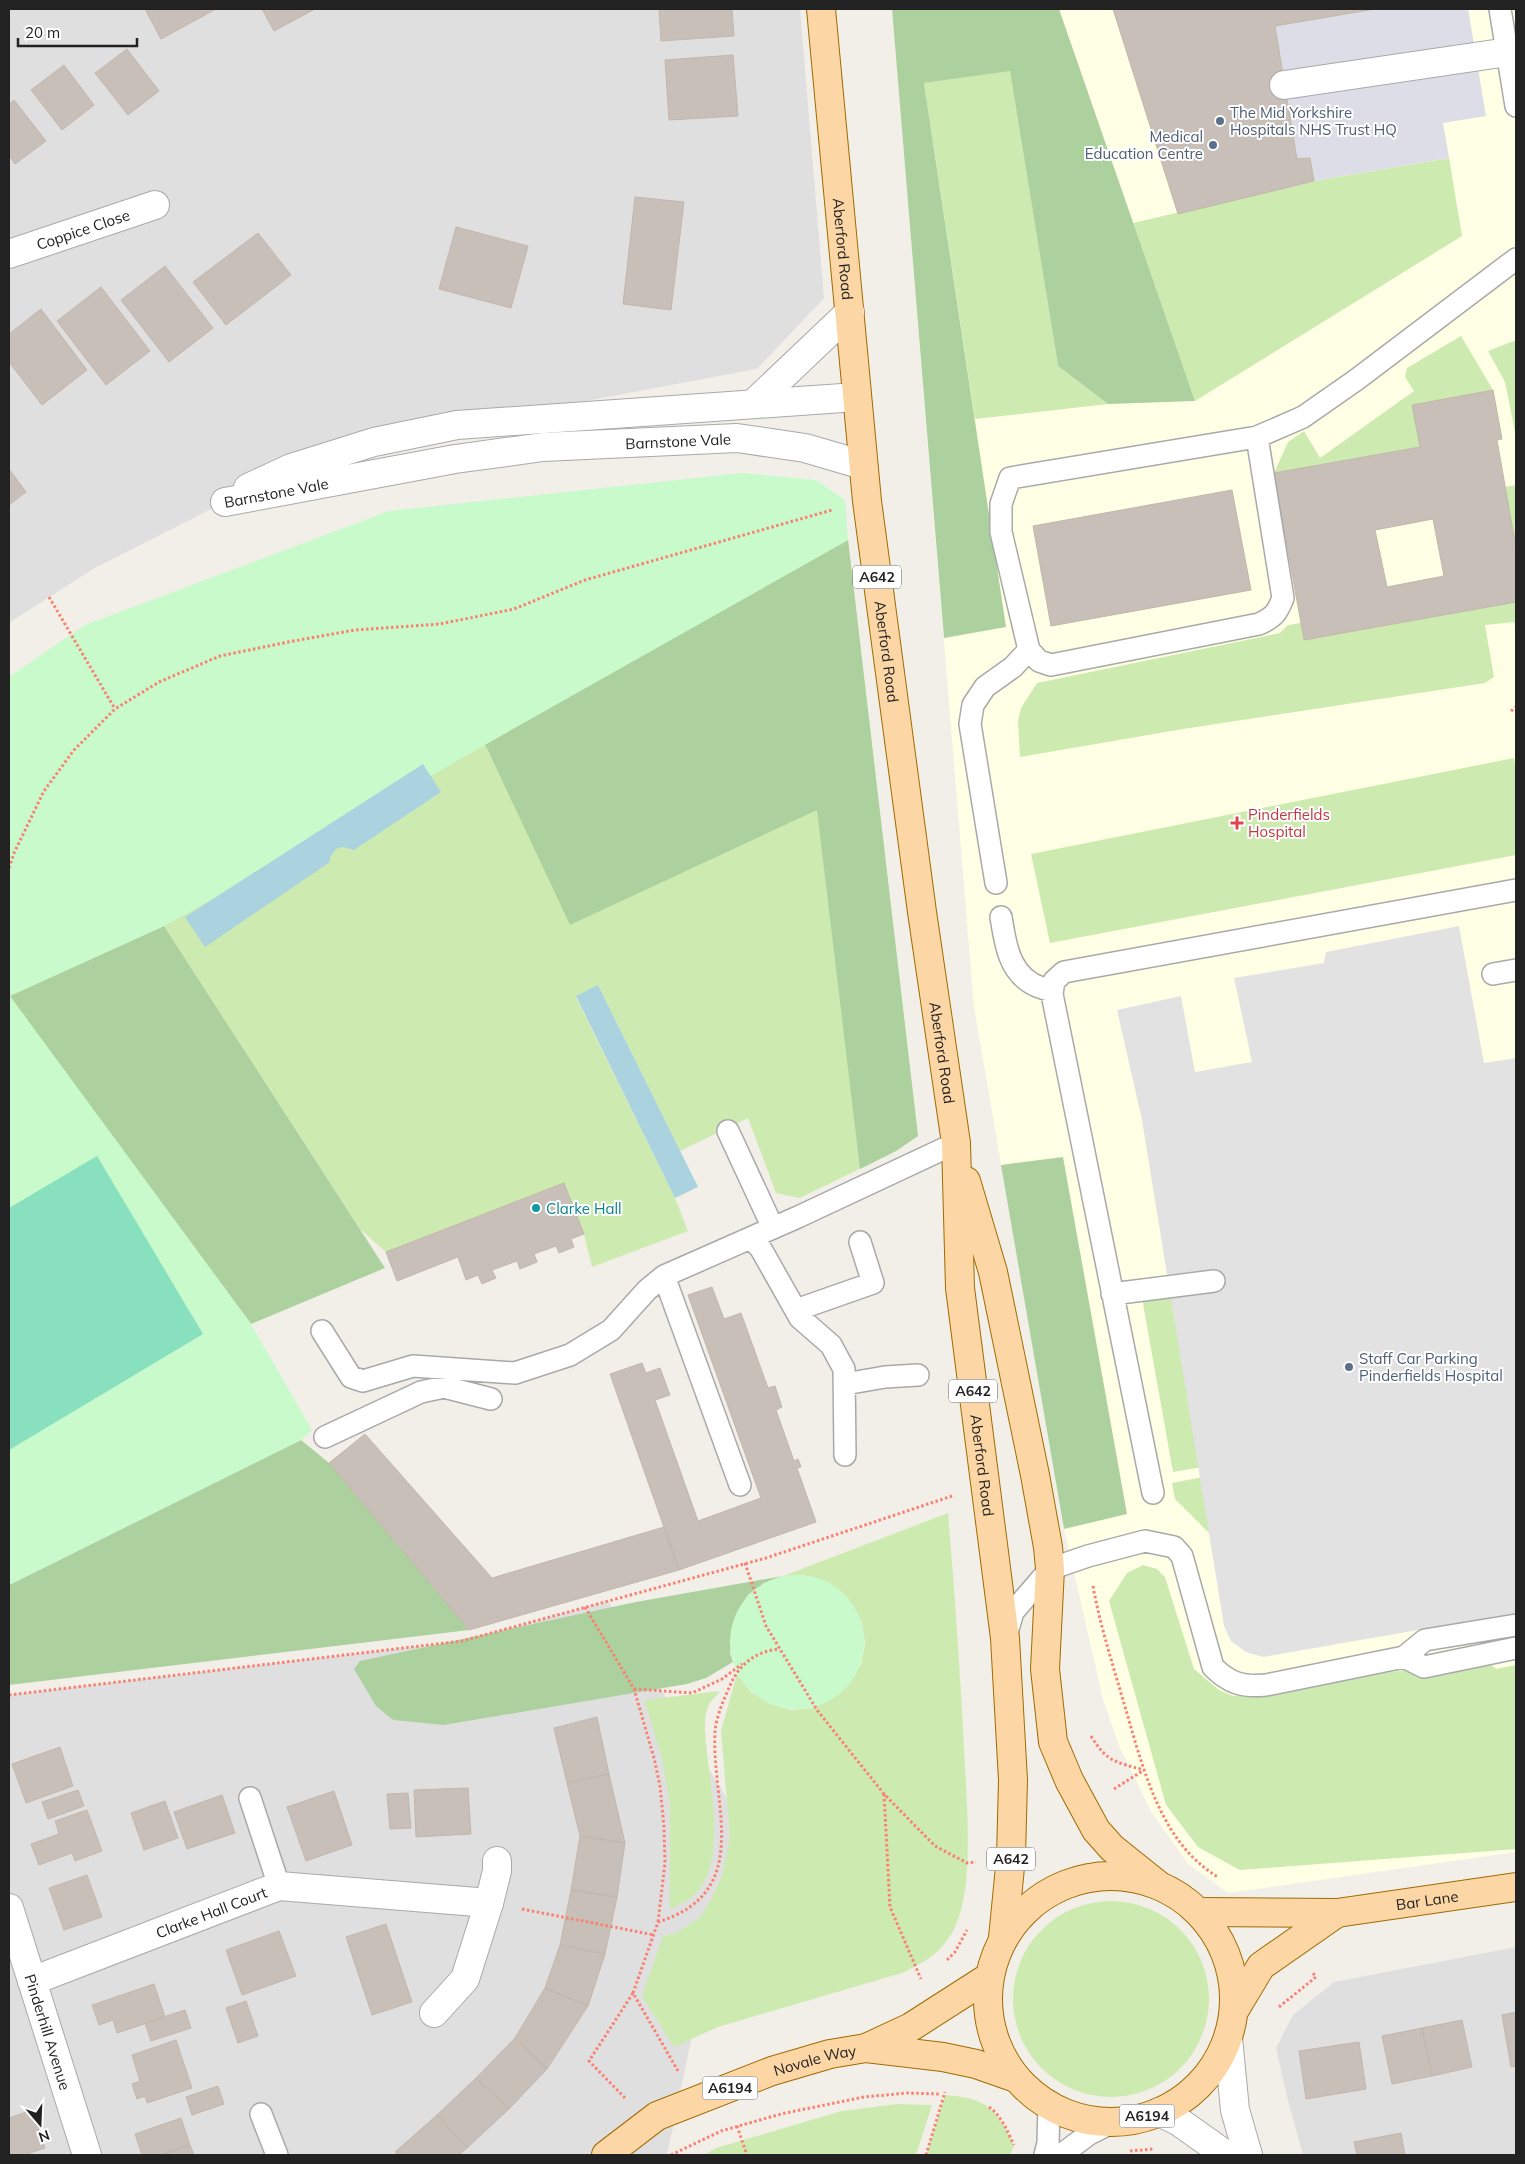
<svg xmlns="http://www.w3.org/2000/svg" width="1525" height="2164" viewBox="0 0 1525 2164" font-family="Mulish,sans-serif">
	<rect width="100%" height="100%" fill="#f2efe9"/>
	<path fill="#e0dfdf" d="M9,9h791l24,289 -67,71 -332,62 -200,71 -132,67 -84,54z
		M608,1601l134,223 -49,207 -26,124h-658v-460l453,-54z
		M1516,1947v208h-213l-16,-58 -11,-49 17,-33 41,-33z"/>
	<path fill="#ffffe5" d="M892,9h624v1843l-288,41 -40,-29 -37,-53 -33,-68 -15,-44 -39,-170 -90,-522z"/>
	<path fill="#cdebb0" d="M1010,70l48,296 50,38 -133,15 -51,-336z
		M1449,158l13,78 -267,165 -62,-178 181,-42z
		M1461,336l32,54 -80,15 7,42 -146,26 14,-31 16,-11 16,27 94,-67 -9,-14 2,-9z
		M1516,340v97l-11,-55 -17,-31z
		M1516,485v63l-11,-61z
		M848,540l70,596 -22,15 -96,47 -24,-5 -28,-75 -68,33 -82,-166 -22,12 99,201 13,33 -96,36 -8,-33 -20,-51 -178,69 -26,-23 -196,-303z
		M1516,602v30l-2,-10 -29,3 9,52 -9,6 -302,46 -163,28 -2,-36 3,-13 16,-25 243,-50 8,-8 13,-2 4,17z
		M1514,758l2,13v84l-466,88 -19,-89z
		M1177,1292l31,174 -35,6 -31,-174z
		M1208,1476l13,69 -46,-46 -3,-16z
		M948,1513c7,85 13,169 17,253 2,46 9,119 -10,161 -13,26 -28,34 -53,46l-184,54 -44,20 -32,-51 21,-60 14,-3 23,-16 11,-17 11,-24 8,-39 -9,-106 16,-57 14,18 19,12 21,6 22,-2 48,-43 4,-22 -3,-20 -9,-18 -13,-15 -37,-15 -20,1z
		M1143,1565l14,4 8,8 29,92 25,21 14,6 250,-38 13,11 20,-4v184l-276,21 -42,-23 -32,-42 -57,-204 18,-28z
		M720,1691c-3,4 -7,8 -10,12 -7,12 -5,28 -4,41 4,41 22,122 -13,152 -6,6 -16,9 -23,14v-107l-9,-49 -17,-54z
		M1013 1999a98 98 0 1 1 196 0a98 98 0 1 1-196 0Z
		M945,2095c43,3 52,14 69,51l-4,9h-84z
		M897,2104l35,1 -16,50h-212l12,-7 126,-37z"/>
	<path fill="#add19e" d="M892,9h167l136,392 -87,3 -50,-38 -48,-295 -86,12 82,544 -62,11z
		M848,540l70,596 -22,15 -36,18 -43,-359 -247,115 -85,-181z
		M164,926l221,342 -134,56 -242,-328z
		M1063,1157l64,357 -63,15 -63,-364z
		M301,1440l28,23 140,167 -460,55v-100z
		M783,1576l-19,7 -16,12 -11,17 -7,41 3,9 -27,16 -19,6 -243,41 -51,-5 -17,-14 -22,-37 6,-8 276,-59z"/>
	<path fill="#c8facc" d="M742,473l74,7 29,20 3,40 -684,386 -154,70 241,328 61,106 -11,10 -292,145v-908l76,-52 304,-114z
		M730 1642a67 67 0 1 1 134 0a67 67 0 1 1-134 0Z"/>
	<path fill="#88e0be" d="M97,1156l106,178 -194,116v-242z"/>
	<path fill="#e2e2e2" d="M1459,926l25,137 32,-5v555l-253,44 -17,-5 -15,-11 -7,-15 -82,-506 -25,-110 64,-14 14,76 57,-10 -18,-84 90,-15 2,-11z"/>
	<path fill="#dddde8" d="M1375,9h93l18,107 -43,7 6,35 -135,23 -4,-23 -13,1 -22,-133z"/>
	<path fill="#aad3df" d="M423,764l18,28 -87,58 -11,-3 -7,2 -6,8v5l-125,85 -20,-30z
		M598,985l100,202 -23,11 -99,-202z"/>
	<path fill="#c7bfb8" stroke="#c4b6ab" fill-rule="evenodd" d="M145,9h71l-55,30z
		M262,9h53l-41,22z
		M659,9h73l2,27 -73,5z
		M1113,9h262l-100,17 22,133 13,-1 4,23 -136,33z
		M127,49l32,42 -31,24 -33,-42z
		M733,55l5,61 -69,4 -4,-60z
		M64,65l30,40 -32,25 -31,-40z
		M14,100l32,41 -31,23 -6,-9v-51z
		M635,197l49,5 -13,108 -48,-6z
		M456,227l72,19 -17,62 -72,-19z
		M258,233l33,42 -65,50 -33,-43z
		M165,266l48,62 -44,34 -48,-62z
		M101,287l49,64 -44,34 -49,-64z
		M41,309l46,61 -45,35 -33,-43v-28z
		M1493,390l9,49 -5,1 19,108v54l-212,38 -30,-167 146,-26 -8,-42zM1433,519l11,57 -57,11 -12,-57z
		M9,469l17,23 -17,13z
		M1232,490l19,100 -200,36 -18,-100z
		M564,1183l20,51 -13,5 3,8 -15,6 -3,-7 -22,8 3,8 -17,7 -3,-8 -25,9 4,8 -14,6 -4,-9 -12,5 -8,-23 -61,24 -11,-29z
		M712,1287l12,32 17,-6 27,75 7,-2 7,21 -6,3 18,51 4,-2 3,8 -4,1 19,54 -137,48 -69,-196 32,-11 4,10 14,-5 10,27 -15,5 43,121 63,-23 -73,-203z
		M365,1434l127,144 172,-51 15,43 -210,60 -140,-167z
		M597,1717l12,57 -42,9 -13,-55z
		M60,1747l13,39 -47,17 -14,-39z
		M609,1774l16,69 -45,-7 -13,-53z
		M468,1788l3,46 -55,3 -2,-47z
		M78,1790l6,16 -36,13 -6,-17z
		M334,1791l18,54 -46,16 -19,-54z
		M408,1793l3,35 -21,1 -3,-35z
		M222,1795l13,38 -48,16 -13,-37z
		M165,1801l13,37 -34,12 -13,-37z
		M87,1810l15,41 -27,10 -3,-8 -33,12 -8,-21 28,-10 -4,-13z
		M580,1836l45,7 -8,54 -46,-7z
		M87,1875l15,42 -38,13 -15,-42z
		M571,1890l46,7 -12,57 -45,-9z
		M386,1924l26,78 -40,13 -26,-78z
		M279,1931l17,45 -54,19 -16,-45z
		M560,1945l45,9 -17,52 -43,-18z
		M154,1984l11,33 -48,16 -4,-13 -14,5 -7,-20z
		M545,1988l43,18 -41,63 -32,-31z
		M246,2001l12,35 -20,7 -12,-35z
		M185,2010l6,18 -40,13 -6,-18z
		M1516,2012v54l-5,1 -9,-52z
		M1462,2020l10,47 -40,9 -10,-48z
		M1422,2028l10,48 -40,8 -10,-48z
		M515,2038l32,31 -38,40 -33,-31z
		M176,2040l16,48 -45,15 -2,-7 -8,3 -5,-15 8,-3 -8,-26z
		M1359,2042l7,47 -60,10 -7,-48z
		M476,2078l33,31 -42,39 -30,-33z
		M218,2086l6,18 -32,11 -6,-18z
		M32,2110l13,38 -21,7h-15v-37z
		M437,2115l30,33 -8,7h-61l-3,-3z
		M181,2118l9,27 -29,10h-19l-7,-21z
		M1401,2133l4,22h-48l-3,-13z
		M190,2145l4,10h-33z"/>
	<g fill="none" stroke-linecap="round" stroke-linejoin="round">
		<g stroke="#a9a9a9" stroke-width="24">
			<path id="service" d="M1500,9l16,97
				M1257,437l26,161c-6,15 -9,19 -24,26l-208,41 -12,-4 -10,-11 -28,-118v-28l9,-26z
				M1257,437l46,-20 53,-37 160,-121
				M996,883l-26,-159 3,-19 12,-18 28,-20 16,-17
				M1001,917c4,24 7,52 30,66 6,4 14,6 21,8
				M1493,974l23,-4
				M728,1131l45,97
				M751,1238l10,11 39,69 31,27 13,24 1,86
				M664,1276l76,209
				M1112,1294l102,-13
				M796,1310l77,-27 -13,-41
				M322,1331l29,46 12,4 50,-15 102,7 55,-18 41,-25 36,-40 17,-14 134,-59 158,-74
				M845,1384l40,-7 33,-2
				M325,1437l96,-45 23,-5 47,12
				M1153,1493l-101,-499 2,-13 10,-9 452,-82
				M1516,1625l-91,15 -21,17 20,10 92,-19
				M1006,1636l7,-24 37,-43 38,-13 57,-15 29,6 8,9 31,111c17,17 30,20 53,18l138,-28
				M250,1798l29,88
				M261,2114l16,41
				M1045,2155l3,-12 1,-37
				M1061,2155l28,-21 24,-12"/>
		</g>
		<g stroke="#a9a9a9" stroke-width="30">
			<path id="pedestrian" d="M1284,85l224,-33"/>
		</g>
		<g stroke="#a9a9a9" stroke-width="30">
			<g id="minor">
				<path id="s1" d="M9,254l146,-49"/>
				<path d="M753,404l97,-92"/>
				<path d="M248,488l43,-20 83,-26 83,-17 400,-28"/>
				<path id="s2" d="M225,502l230,-43 88,-12 194,-9 68,10 58,17"/>
				<path id="s3" d="M9,1908l78,247"/>
				<path id="s4" d="M32,1981l247,-95 210,17"/>
				<path d="M434,2013l31,-34 24,-76 8,-32v-10"/>
				<path d="M1228,2038l7,72 13,45"/>
				<path d="M1159,2112l19,9 48,34"/>
			</g>
		</g>
		<g stroke="#a06b00" stroke-width="30">
			<g id="primary">
				<path id="s5" d="M821,9l46,492 55,411 34,231 4,145 45,350 8,142 -2,77 -8,81"/>
				<path d="M966,1181l27,91 42,203 13,72 2,22 -5,100 8,73 16,38 27,50 16,18 45,36"/>
				<circle cx="1111" cy="1999" r="123"/>
				<path id="s6" d="M1199,1912l138,1 179,-26"/>
				<path d="M1234,2011l27,-45 76,-53"/>
				<path d="M866,2048l45,-21 78,-50"/>
				<path id="s7" d="M606,2155l51,-39 115,-45 58,-17 36,-6 77,9 33,7 40,14"/>
			</g>
		</g>
		<path stroke="#fa8072" stroke-width="3" stroke-dasharray="2.5 2.5" stroke-linecap="butt" d="M49,597l66,112
			M1511,711l5,-4
			M9,868l5,-15 30,-62 30,-41 41,-41 44,-27 61,-26 68,-14 67,-12 85,-6 74,-15 71,-29 247,-70
			M745,1563l21,63 51,84 67,84 51,52 32,17 9,-1
			M1093,1586c7,39 19,76 30,114 19,63 35,141 95,177
			M585,1607l49,82 20,69 6,28 4,41 1,36 -7,59
			M634,1689l58,4 30,-14 20,-15
			M9,1695l453,-54 304,-83 186,-62
			M1091,1736c16,26 24,26 53,34
			M1114,1789l30,-19
			M884,1794l6,113 31,72
			M522,1909l132,26
			M947,1960l8,-8 12,-22
			M1279,2007l37,-30 -4,-5
			M678,2071l-45,-78 25,-71c97,-30 53,-118 57,-190 1,-14 8,-31 14,-44 9,-23 26,-37 51,-39
			M625,2098l-36,-37 44,-68
			M989,2107c13,9 18,24 25,38
			M737,2126l10,29
			M1130,2151l23,-2
			M671,2155l50,-24 60,-17 83,-17 43,-4 33,1
			M926,2155l19,-63"/>
		<use href="#service" stroke="#fff" stroke-width="21"/>
		<use href="#pedestrian" stroke="#fff" stroke-width="28"/>
		<use href="#minor" stroke="#fff" stroke-width="28"/>
		<use href="#primary" stroke="#fcd6a4" stroke-width="28"/>
	</g>
	<g fill="#5c6f8a" stroke="#fff" stroke-width="2">
		<circle cx="1220" cy="121" r="5"/>
		<circle cx="1213" cy="145" r="5"/>
		<circle cx="1349" cy="1367" r="5"/>
	</g>
	<path fill="#e0444e" stroke="#fff" stroke-width="2" d="M1234.5 815.5h5v5h5v5h-5v5h-5v-5h-5v-5h5z"/>
	<circle fill="#0f9aa8" stroke="#fff" stroke-width="2" cx="536" cy="1208" r="5"/>
	<g text-anchor="middle" dominant-baseline="central" stroke-width="4" stroke-linejoin="round" paint-order="stroke">
		<g fill="#fff" stroke="#646464" stroke-width="1">
			<rect x="853" y="565.5" width="48" height="23" rx="4"/>
			<rect x="949" y="1379.5" width="48" height="23" rx="4"/>
			<rect x="987" y="1847.5" width="48" height="23" rx="4"/>
			<rect x="702.5" y="2076.5" width="55" height="23" rx="4"/>
			<rect x="1119.5" y="2104.5" width="55" height="23" rx="4"/>
		</g>
		<g font-size="14" font-weight="bold" fill="#222">
			<text x="877" y="577">A642</text>
			<text x="973" y="1391">A642</text>
			<text x="1011" y="1859">A642</text>
			<text x="730" y="2088">A6194</text>
			<text x="1147" y="2116">A6194</text>
		</g>
		<g font-size="15" fill="#4e5e75" stroke="#fff" text-anchor="start">
			<text x="1230" y="112">The Mid Yorkshire<tspan x="1230" dy="17">Hospitals NHS Trust HQ</tspan></text>
			<text x="1203" y="136" text-anchor="end">Medical<tspan x="1203" dy="17">Education Centre</tspan></text>
			<text x="1359" y="1358">Staff Car Parking<tspan x="1359" dy="17">Pinderfields Hospital</tspan></text>
		</g>
		<g font-size="15" fill="#222" stroke="#fff">
			<text stroke="none"><textPath href="#s1" startOffset="78">Coppice Close</textPath></text>
			<text stroke="none"><textPath href="#s5" startOffset="241">Aberford Road</textPath></text>
			<text stroke="none"><textPath href="#s2" startOffset="458">Barnstone Vale</textPath></text>
			<text stroke="none"><textPath href="#s2" startOffset="52">Barnstone Vale</textPath></text>
			<text stroke="none"><textPath href="#s5" startOffset="646">Aberford Road</textPath></text>
			<text stroke="none"><textPath href="#s5" startOffset="1051">Aberford Road</textPath></text>
			<text stroke="none"><textPath href="#s5" startOffset="1466">Aberford Road</textPath></text>
			<text stroke="none"><textPath href="#s6" startOffset="229">Bar Lane</textPath></text>
			<text stroke="none"><textPath href="#s4" startOffset="192">Clarke Hall Court</textPath></text>
			<text stroke="none"><textPath href="#s3" startOffset="130">Pinderhill Avenue</textPath></text>
			<text stroke="none"><textPath href="#s7" startOffset="232">Novale Way</textPath></text>
		</g>
		<g font-size="15" fill="#be3a42" stroke="#fff" text-anchor="start">
			<text x="1248" y="814">Pinderfields<tspan x="1248" dy="17">Hospital</tspan></text>
		</g>
		<g font-size="15" fill="#0d838f" stroke="#fff" text-anchor="start">
			<text x="546" y="1208">Clarke Hall</text>
		</g>
	</g>
	<rect width="1525" height="2164" fill="none" stroke="#222222" stroke-width="20"/>
	<g transform="translate(40 2124) rotate(161)" stroke="#ffffff" stroke-width="4" paint-order="stroke">
	<path d="M0-4L9 19L0 12L-9 19Z" fill="#222222"/>
	<text y="-8" font-size="14" font-weight="bold" text-anchor="middle" fill="#222222">N</text>
	</g>
	<path d="M18 38v8h119v-8" fill="none" stroke="#222222" stroke-width="2.5"/>
	<text x="25" y="38" font-size="15" fill="#222222" stroke="#ffffff" stroke-width="4" paint-order="stroke">20 m</text>
</svg>
